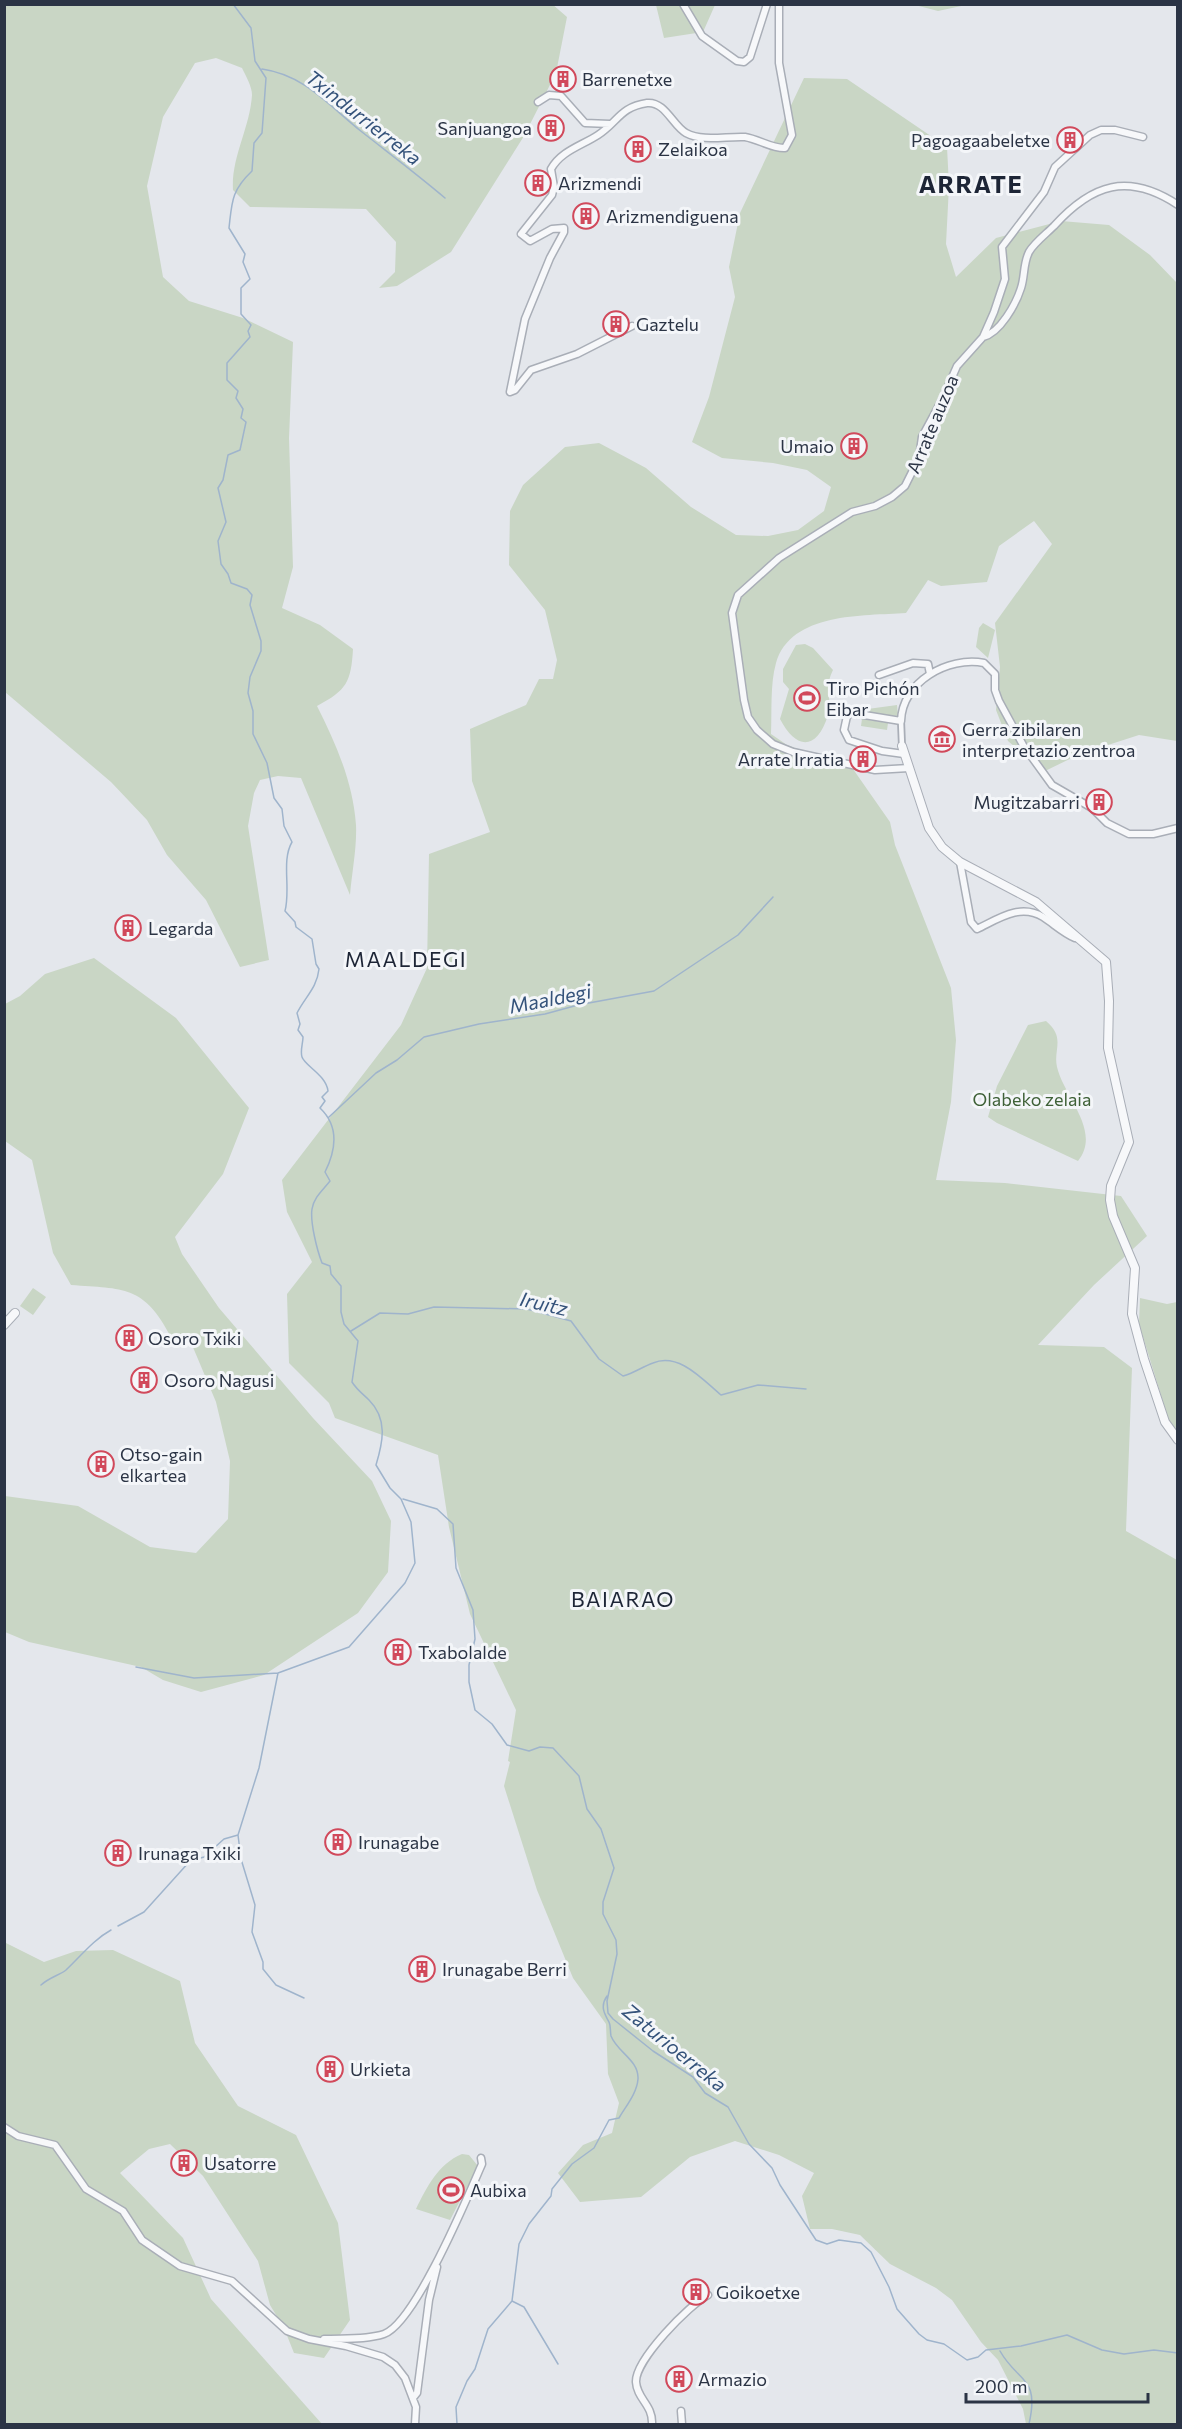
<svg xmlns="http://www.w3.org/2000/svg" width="1182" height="2429" viewBox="0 0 1182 2429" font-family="Commissioner,sans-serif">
	<rect width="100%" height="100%" fill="#e4e7ec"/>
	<path fill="#c9d6c5" d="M552,4l15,13 -11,56 -32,63 -73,116 -54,34 -18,2 16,-16 1,-30 -30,-33 -116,-2 -17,-17c-2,-33 17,-62 19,-95 0,-8 -6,-19 -10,-27l-26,-10 -21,5 -32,54 -16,69 16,91 26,24 54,17 50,24 -4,96 4,129 -11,41 38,17 33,24c-2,33 -6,41 -36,57 19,38 36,76 39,119 1,22 -4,47 -6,70l-49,-117 -23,-2 -18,4 -6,13 -6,33 21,134 -29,7 -34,-67 -39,-45 -20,-35 -36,-38 -106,-90 -1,-687z
		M656,5h59l-12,27 -39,6z
		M915,5h51l-28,6z
		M804,78l43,1 100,68 2,39 -3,58 10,33 40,-39 65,-17 48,4 41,30 27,28v458l-38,-6 -59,19 -37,18 -35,-31 -12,-31 4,-43 -5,-44 57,-79 -18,-23 -35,25 -12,36 -46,4 -13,-6 -22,33c-43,3 -115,-1 -130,50 -6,21 -4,49 -5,71l16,11 66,24 37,53 5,23 56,143 5,52 -5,62 -15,78 69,3 116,13 26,40 -53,49 -56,60 66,2 28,21 -6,163 51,29v864h-151l-3,-15 -25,-49 -17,-18 -29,-42 -16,-12 -46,-24 -30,-29 -28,-6h-22l-8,-33 12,-23 -35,-18 -44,-14 -45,16 -49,40 -61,5 -22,-29 25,-28 29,-12 7,-30 -11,-29 -2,-50 -33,-46 -36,-88 -33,-104 6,-24 -2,-1 8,-51 -46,-96 -21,-87 -11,-72 -103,-37 -6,-15 -40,-40 -2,-69 25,-32 -25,-50 -5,-32 119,-155 26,-57 2,-114 61,-22 -18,-51 -2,-52 56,-24 13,-26h14l4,-19 -12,-50 -36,-45 1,-54 13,-26 42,-38 34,-4 47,25 45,39 45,28 32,1 30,-6 26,-19 7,-24 -24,-17 -34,-7 -51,-5 -30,-16 17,-45 26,-100 -6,-30 11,-54z
		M983,623l12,7 -7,28 -12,-11 3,-19z
		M805,644l8,4 20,22c-10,20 0,29 -5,45 -11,36 -32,35 -48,4l9,-30 -6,-7v-13l13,-24z
		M897,705l1,11 -45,-4v-1z
		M862,719l26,4 -1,7 -26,-4z
		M94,958l82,60 73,90 -26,66 -48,63 7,17 37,54 94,110 59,63 19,40 -3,51 -30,41 -94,62 -63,17 -38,-12 -22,-13 -112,-25 -24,-10v-136l73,10 72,41 46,6 32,-34 2,-58 -14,-59 -29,-69 -16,4c-27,-52 -47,-48 -100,-52l-18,-32 -21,-93 -27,-19v-137l15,-8 25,-22z
		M1046,1021c20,17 7,28 11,46 7,30 45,64 21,94l-81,-38 -9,-6 9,-31 31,-61z
		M33,1288l13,9 -13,18 -13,-9z
		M1140,1298l27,6 10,-2v145l-38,-123z
		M4,1942l40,20 32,-11 37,-1 67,31 15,62 43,63 58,29 42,88 12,97 -26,38 -30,-5 -10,-25 -14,-23 -12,-44 -55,-85 -33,-32 -21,5 -29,24 63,65 28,61 111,125h-317z
		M462,2154l7,1 9,11 -28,54 -34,-11c11,-22 22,-45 46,-55z"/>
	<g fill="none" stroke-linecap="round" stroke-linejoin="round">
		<path stroke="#9fb4cc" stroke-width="1.5" d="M262,69c43,6 67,37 100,63 28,22 56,43 83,66
			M329,1117l47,-44 21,-13 27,-23 55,-13 66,-10 33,-9 76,-14 84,-56 35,-38
			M351,1331l29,-18 28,1 26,-7 93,2 44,12 28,38 24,17c11,-3 19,-9 30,-13 26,-11 50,17 68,32l37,-10 48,4
			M403,1499l34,10 16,15 3,44 17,42 2,29 -6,26v17l6,28 17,14 15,21 22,6 11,-4 13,1 26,28 8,33 14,20 13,39 -11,34v12l13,26 1,14 -10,47 1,12 5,6 40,32 40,26 12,16 23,14 21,37 23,24 8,17 36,55 11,4 12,-4 22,3 10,9 18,35 8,22 22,25 8,6 17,4 23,16 11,-3 8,-7 35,-4 46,-11 35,15 22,4 30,-4 24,3
			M136,1667l58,11 84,-5
			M238,1835l3,24 14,46 -3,27 11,30v7l13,16 28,13
			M118,1926l26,-14 46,-51 14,-4 20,-18 14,-4 21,-67 19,-95 71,-26 56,-64 10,-20 -4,-41 -10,-23 -11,-11 -14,-23c7,-23 12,-46 -7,-65 -6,-6 -12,-10 -17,-18l6,-41 -14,-17 -3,-12v-26l-10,-12 -1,-8 -8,-3c-5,-13 -12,-41 -10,-54 2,-12 11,-19 18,-28l-5,-9c11,-22 14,-46 -5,-64l5,-7 -3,-4 6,-6c-2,-16 -23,-25 -26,-34 -2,-6 1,-14 1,-20l-5,-7 2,-6 -3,-11c8,-16 20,-25 22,-44l-3,-5 -4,-25 -16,-12 -1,-5 -10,-11c6,-23 -4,-50 7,-69l-8,-16 -2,-17 -8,-11 -7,-35 -14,-29v-23l-5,-18 2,-16 11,-26v-10l-11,-36 2,-10 -5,-6 -16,-6 -3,-9 -7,-10 -3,-23 8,-19 -8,-34 5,-8 5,-25 12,-5 6,-28 -5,-4 2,-9 -7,-11 2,-7 -11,-11v-17l23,-26 -2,-6 3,-6 -10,-11v-26l9,-9 -7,-17 2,-8 -16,-26c3,-26 2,-37 23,-57l2,-28 8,-10 4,-55 -11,-17 -4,-33 -18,-24
			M41,1985c9,-8 19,-10 25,-15 15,-14 27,-30 45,-40
			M512,2301l12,6 34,57
			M1000,2351c18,32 40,25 29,73
			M457,2424l-1,-17 11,-26 8,-12 13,-40 24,-28 7,-57 10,-20 22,-28 1,-7 20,-25 22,-16 15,-28 10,-2c7,-12 18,-25 19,-39 1,-19 -21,-27 -27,-43 -1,-5 0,-10 -2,-14 -5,-9 -9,-16 -2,-26"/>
		<g stroke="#a9aeb7" stroke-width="8">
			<path id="pedestrian" d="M901,721l1,25"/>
		</g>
		<g stroke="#a9aeb7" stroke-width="9">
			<path id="minor" d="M683,4l19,32 35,25 7,1 6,-5 17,-53
				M538,102l11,-7 12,1 24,27 25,1
				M632,326l-55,28 -46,16 -16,20 -5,2 15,-73 25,-61 14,-26v-4l-12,1 -22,12 -9,-7 31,-39 2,-8 -3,-18c10,-18 30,-23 47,-34 20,-13 22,-28 49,-32 18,-2 26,23 39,30 17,9 40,3 59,4 13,2 28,12 40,11l7,-13 -13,-72v-59
				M983,337c17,-4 33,-33 38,-49 4,-12 2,-24 8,-36 5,-9 17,-18 25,-26 38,-42 74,-54 124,-21
				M879,675l34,-12 15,1 2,10
				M904,754l-22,-3 -33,-11 -5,-10 3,-14 5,-3 49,8c1,-39 47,-65 83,-58l11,11v16l4,11 24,44 29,40 40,23 15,15 22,11h24l25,-6
				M909,768l-34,2 -82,-18 -20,-8 -16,-14 -9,-13 -4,-17 -12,-87 6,-18 41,-37 73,-46 23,-6 17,-9 13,-11 14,-28 3,-21 21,-39 14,-32 26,-29 11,-25 11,-33 -3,-32 42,-55 11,-25 35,-32 11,-5h14l28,7
				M960,862l11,60 6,7c21,-10 43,-26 66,-12 11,7 20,16 32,21
				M4,2127l14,9 37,9 31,44 37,22 19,29 38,26 52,15 55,50 22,8 37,7 37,11 12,8 10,13 11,29 -1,17
				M324,2339c19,-1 42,1 60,-5 31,-11 83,-136 98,-170l-1,-6
				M413,2398l4,-5 12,-93 8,-33
				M681,2411l1,13
				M652,2424c1,-19 -15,-25 -16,-42 -1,-22 53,-77 72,-87"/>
		</g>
		<g stroke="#a9aeb7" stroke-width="10">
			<path id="tertiary" d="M902,746l27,82 13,19 18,15 76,40 70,60 3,39 -1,47 21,94 -18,44 -1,14 3,16 22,52 -3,46 12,45 21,63 13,18
				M4,1325l11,-12"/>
		</g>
		<use href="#pedestrian" stroke="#f7f8fa" stroke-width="4.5"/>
		<use href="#minor" stroke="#f7f8fa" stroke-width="6"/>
		<use href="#tertiary" stroke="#f7f8fa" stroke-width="8"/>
	</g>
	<defs>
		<g id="building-ring" transform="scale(1.35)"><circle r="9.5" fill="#f4f6f9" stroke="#d1495b" stroke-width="1.5"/><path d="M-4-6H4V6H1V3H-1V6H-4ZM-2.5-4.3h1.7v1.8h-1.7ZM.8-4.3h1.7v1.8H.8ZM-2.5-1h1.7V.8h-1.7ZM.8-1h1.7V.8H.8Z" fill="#d1495b"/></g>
		<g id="stadium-ring" transform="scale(1.35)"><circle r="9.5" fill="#f4f6f9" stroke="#d1495b" stroke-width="1.5"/><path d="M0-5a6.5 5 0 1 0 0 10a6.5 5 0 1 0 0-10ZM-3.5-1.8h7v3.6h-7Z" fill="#d1495b"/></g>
		<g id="museum-ring" transform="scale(1.35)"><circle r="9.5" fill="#f4f6f9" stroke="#d1495b" stroke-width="1.5"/><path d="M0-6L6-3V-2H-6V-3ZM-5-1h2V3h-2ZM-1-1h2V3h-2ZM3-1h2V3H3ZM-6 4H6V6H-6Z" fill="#d1495b"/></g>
	</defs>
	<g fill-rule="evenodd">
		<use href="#building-ring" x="563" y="79"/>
		<use href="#building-ring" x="551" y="128"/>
		<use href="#building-ring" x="1070" y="140"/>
		<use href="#building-ring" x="638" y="149"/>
		<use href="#building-ring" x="538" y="183"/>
		<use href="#building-ring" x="586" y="216"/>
		<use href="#building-ring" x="616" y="324"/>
		<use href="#building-ring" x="854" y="446"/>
		<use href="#stadium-ring" x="807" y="698"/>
		<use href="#museum-ring" x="942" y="739"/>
		<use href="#building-ring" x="863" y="759"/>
		<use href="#building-ring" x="1099" y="802"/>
		<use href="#building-ring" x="128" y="928"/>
		<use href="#building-ring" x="129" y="1338"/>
		<use href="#building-ring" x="144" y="1380"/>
		<use href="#building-ring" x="101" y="1464"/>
		<use href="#building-ring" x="398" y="1652"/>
		<use href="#building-ring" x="338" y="1842"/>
		<use href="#building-ring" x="118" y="1853"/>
		<use href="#building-ring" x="422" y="1969"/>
		<use href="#building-ring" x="330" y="2069"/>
		<use href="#building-ring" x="184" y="2163"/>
		<use href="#stadium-ring" x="451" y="2190"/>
		<use href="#building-ring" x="696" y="2292"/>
		<use href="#building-ring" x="679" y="2379"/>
	</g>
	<g text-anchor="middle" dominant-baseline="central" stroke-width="6" stroke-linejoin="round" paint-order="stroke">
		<g font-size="18" fill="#2b3445" stroke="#f4f6f9" text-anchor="start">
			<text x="582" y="79">Barrenetxe</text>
			<text x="532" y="128" text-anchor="end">Sanjuangoa</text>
			<text x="1050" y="140" text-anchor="end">Pagoagaabeletxe</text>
			<text x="658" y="149">Zelaikoa</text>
			<text x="558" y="183">Arizmendi</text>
			<text x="606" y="216">Arizmendiguena</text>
			<text x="636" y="324">Gaztelu</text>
			<text x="834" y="446" text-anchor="end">Umaio</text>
			<text x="826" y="688">Tiro Pichón<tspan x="826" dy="21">Eibar</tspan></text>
			<text x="962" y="729">Gerra zibilaren<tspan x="962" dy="21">interpretazio zentroa</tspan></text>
			<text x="844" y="759" text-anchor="end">Arrate Irratia</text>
			<text x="1080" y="802" text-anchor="end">Mugitzabarri</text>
			<text x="148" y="928">Legarda</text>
			<text x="148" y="1338">Osoro Txiki</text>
			<text x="164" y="1380">Osoro Nagusi</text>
			<text x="120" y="1454">Otso-gain<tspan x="120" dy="21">elkartea</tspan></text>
			<text x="418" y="1652">Txabolalde</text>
			<text x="358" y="1842">Irunagabe</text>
			<text x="138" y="1853">Irunaga Txiki</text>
			<text x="442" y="1969">Irunagabe Berri</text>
			<text x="350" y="2069">Urkieta</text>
			<text x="204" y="2163">Usatorre</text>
			<text x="470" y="2190">Aubixa</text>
			<text x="716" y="2292">Goikoetxe</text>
			<text x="698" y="2379">Armazio</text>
		</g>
		<g font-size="18" fill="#2b3445" stroke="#f4f6f9">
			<text transform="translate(932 424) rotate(-67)">Arrate auzoa</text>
		</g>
		<g font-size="18" fill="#3f6138" stroke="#f4f6f9">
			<text x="1032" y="1099">Olabeko zelaia</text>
		</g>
		<g font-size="20" font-style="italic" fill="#34527a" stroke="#f4f6f9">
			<text transform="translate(364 117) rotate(38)">Txindurrierreka</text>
			<text transform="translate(550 998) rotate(-11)">Maaldegi</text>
			<text transform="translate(544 1303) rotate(13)">Iruitz</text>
			<text transform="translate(675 2047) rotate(39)">Zaturioerreka</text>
		</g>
		<g font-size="21" letter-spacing="1.5" fill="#1d2536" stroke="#f4f6f9">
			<text x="406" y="958">MAALDEGI</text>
			<text x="623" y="1598">BAIARAO</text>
		</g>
		<g font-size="24" font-weight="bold" letter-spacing="1.5" fill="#1d2536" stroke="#f4f6f9">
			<text x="971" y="183">ARRATE</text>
		</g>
	</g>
	<rect width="1182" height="2429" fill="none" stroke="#2b3445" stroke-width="12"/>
	<path d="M966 2393v9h182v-9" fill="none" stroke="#2b3445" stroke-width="3"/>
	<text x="975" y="2393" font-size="18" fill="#2b3445" stroke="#f4f6f9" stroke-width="4.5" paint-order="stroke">200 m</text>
</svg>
